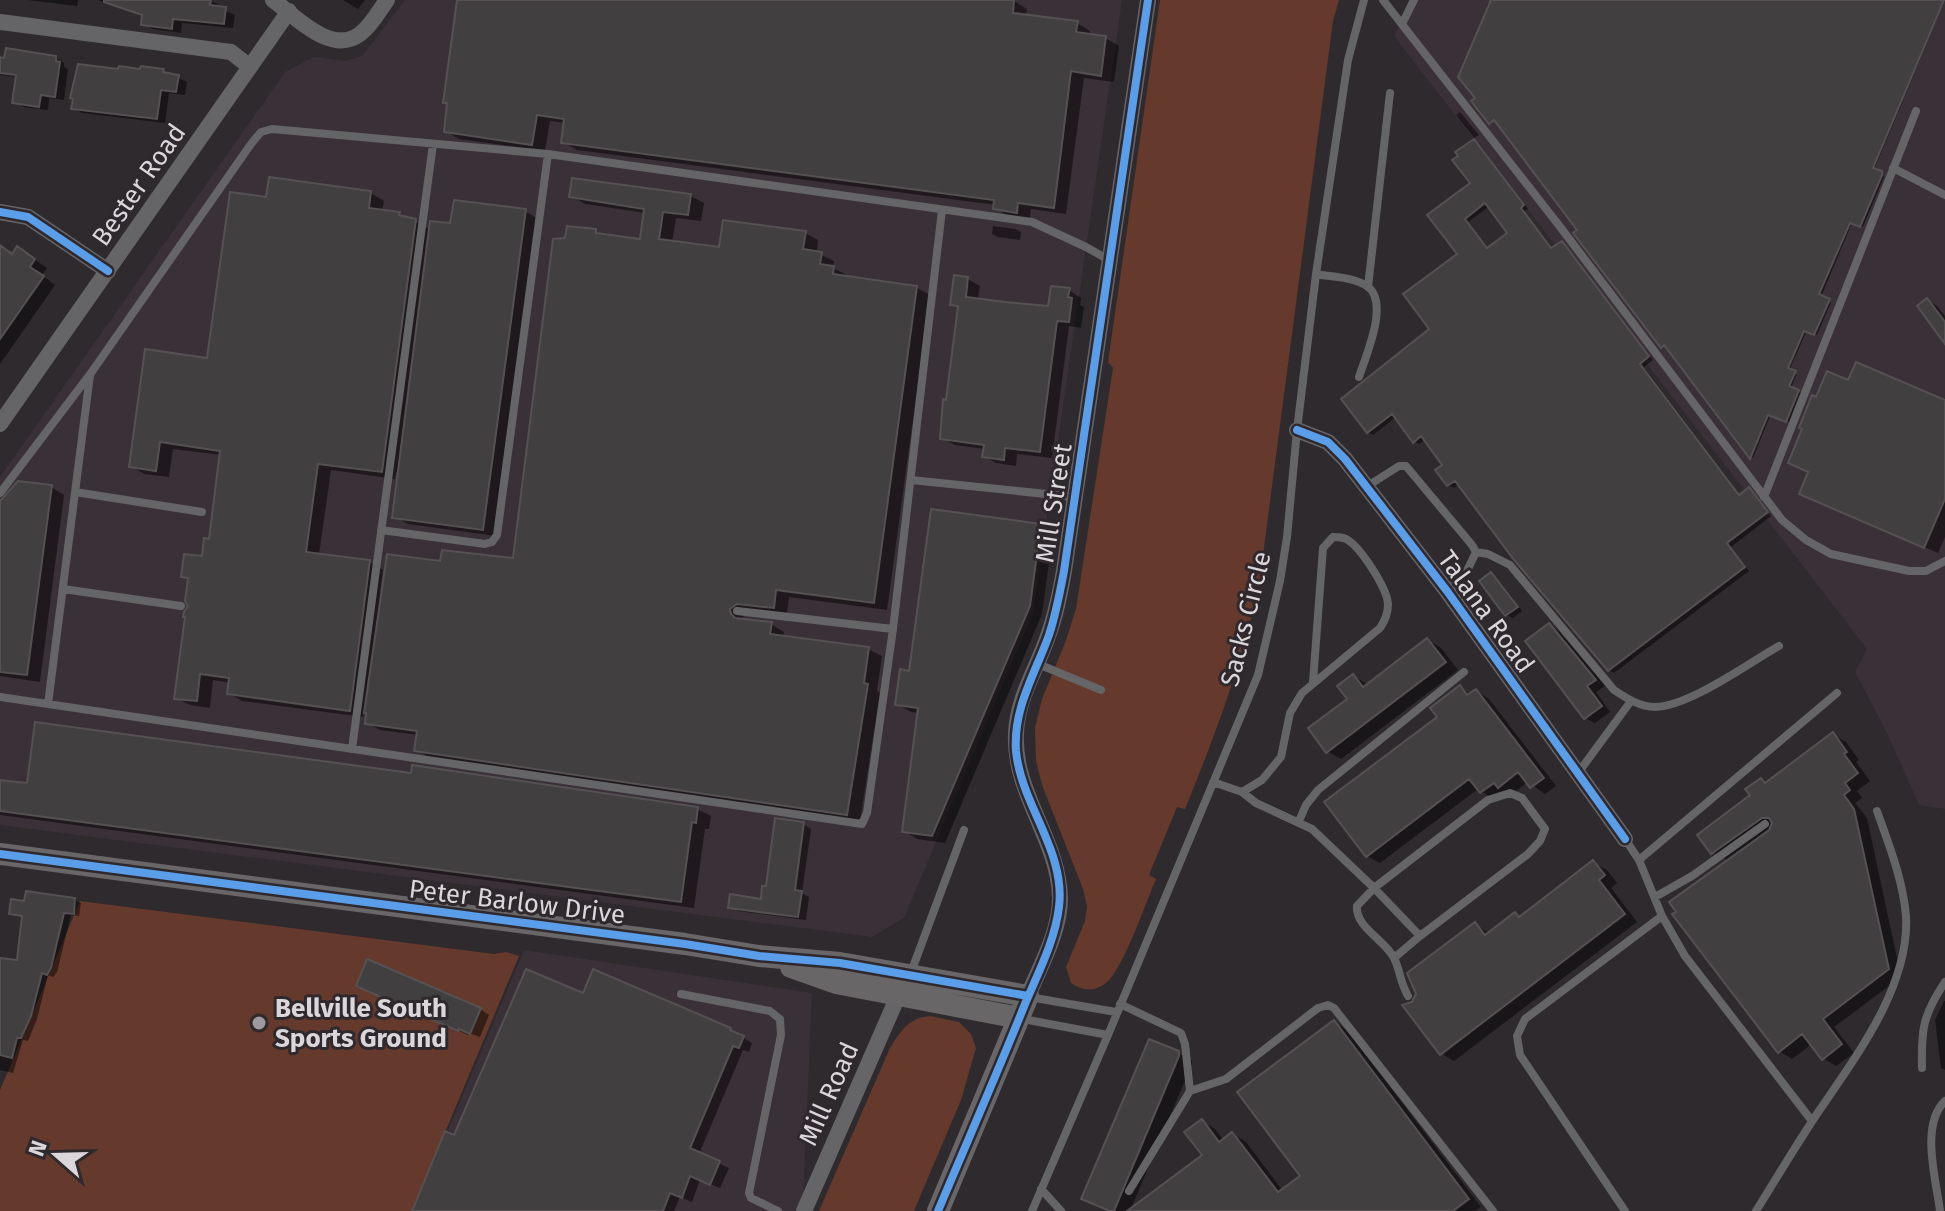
<svg xmlns="http://www.w3.org/2000/svg" width="1945" height="1211" viewBox="0 0 1945 1211" font-family="'Fira Sans',sans-serif">
	<rect width="100%" height="100%" fill="#2e2a2d"/>
	<path fill="#3a3038" d="M405,0h717l-89,613 -129,305 -32,19 -872,-112v-348l285,-405 29,-15 32,4 16,-5z
		M1409,0h536v809l-26,-4 -32,-72 -32,-61 12,-23 -473,-613z
		M524,950l288,43 -9,209 -4,9h-385z"/>
	<path fill="#653a2c" d="M1160,0h179l-6,21 -73,557c-16,81 -44,155 -75,231l-8,-2 -28,68 7,4c-10,23 -33,91 -50,104 -11,9 -24,8 -35,0l-5,-16 19,-46 2,-15 -4,-17 -41,-104 -6,-24 -1,-33 7,-29 23,-56 11,-34 37,-241 -5,-6z
		M80,901l414,53 12,-2 13,4 -107,255h-412v-121z
		M930,1016l29,6 12,12 5,14 -15,52 -47,111h-95l71,-163c11,-17 18,-30 40,-32z"/>
	<path fill="#0007" fill-rule="evenodd" d="M28,0h50l-1,6z
		M98,0h112l9,5v3l16,7 -2,13 -51,-5 -1,10 -28,-4 -10,-5 1,-7z
		M343,0h22l-7,9z
		M459,0h544l11,1 13,8 -1,7 51,7 13,8v5l15,2 14,8 -5,36 -30,-4 -18,136 -35,-5 -1,10 -22,-3 -13,-8 1,-3 -419,-55 -14,-8 3,-19 -16,-2 -5,30 -86,-12 -13,-8z
		M1505,0h440l-71,170 10,7 -21,50 -11,-4 -31,74 10,5 -14,33 -10,-5 -18,41 8,3 -6,14 9,5 -11,29 -18,-8 -18,44 -86,-112h-5l-82,-116 -83,-110 -7,3z
		M0,56l56,2 8,5v4l4,2 -4,31 -15,-2 -1,12 -25,-3 -8,-5 3,-25 -18,-2z
		M163,71l24,11 -2,13 -16,-2 -4,30 -83,-10 -9,-5z
		M1460,112l19,23 -5,3 -18,-23z
		M1474,141l5,3 49,65 -4,2 29,38 9,-6 5,3 86,114 -9,7 97,129 8,-6 5,3 17,23 -40,31 18,24 -135,102 -5,-3 -150,-186 -5,4 -6,-3 -3,-20 -19,-26 -7,5 -5,-3 -18,-24 -23,18 -5,-3 64,-103 27,-75 -29,-39 42,-32zM1490,206l20,27 -21,16 -21,-27z
		M371,193l13,8 -2,10 17,2 32,17 94,-19 13,8 -42,317 -88,-12 -14,-8 6,-42 -4,-2 -1,7 -64,-9 -12,85 51,7 13,8 -3,22h4l58,-29 72,-2 81,-330 8,5 39,5 4,-28 -61,-9 -13,-8h119l13,7 -3,18 -25,-3 -4,25 49,6 84,-16 13,7 -1,13 17,8 -1,7 14,7 -1,3 71,10 13,7 -43,315 -98,-13 -2,17 -36,-4 -8,7v4l28,3 13,8 -1,5 85,12 14,7 -5,35 3,2 -20,128 -430,-63 -13,-8 2,-15 -39,-5 -13,-7 1,-10 -4,-3 -1,7 -121,-16 -13,-8 2,-10 -18,-3 -3,28 -20,-3 -14,-7 14,-92v-26l-7,-4 20,-18 7,-17 12,-86 -49,-6 -4,28 -25,-3 -13,-8 78,-106 59,-160z
		M993,226l22,3 6,3 -1,8 -22,-3 -6,-3z
		M0,247l14,8 17,2 16,11 -5,7 13,10 -55,79z
		M968,279l12,7 -2,14 72,8 19,-18 12,8 -1,7 4,2 -3,21 -12,-2 -17,132 -35,-4 -1,12 -20,-3 -12,-7 1,-7 -30,-4 -13,-7 18,-130 -8,-4z
		M1927,300l10,6 8,10v25z
		M1849,383l96,20v134l-7,16 -137,-60 9,-21 7,-73z
		M51,487l13,8 -24,187 -40,-6v-171z
		M1040,526l13,7 -11,81 -97,229 -28,-4 -13,-8 16,-118 -9,-1 -14,-8 14,-31z
		M1491,574l6,4 25,33 -9,7 -6,-3z
		M1549,625l10,6 46,55 -9,6 14,20 -15,11 -10,-5z
		M1427,640l14,8 17,22 -117,89 -14,-8 22,-52 5,-23 14,9z
		M1460,688l11,7 5,-4 13,8 67,87 -11,8 -17,-12 -16,12 -18,5 -16,-10 -98,74 -13,-7 72,-139z
		M1833,734l13,8 13,18 -3,2 14,19 -13,10 5,7 -7,5 12,15 34,159 -67,50 20,26 -18,13 -13,-8 -11,-14 -20,15 -13,-8 -50,-190 -16,-9 48,-72 7,4z
		M413,775l284,34 14,7 -2,13h-4l-11,79 -694,-93v-33l29,3z
		M803,824l8,5 -9,64 7,4 -3,23 -68,-9 -8,-4 32,-6z
		M1594,863l13,7 10,13 -6,5 26,34 -183,139 -13,-8 -28,-50 62,-79 15,10 26,-19 5,3z
		M74,900l7,3 -2,13 -8,-1 -14,57 -4,5 -5,-2 -11,44 -9,22 -5,-1 -10,33 -13,-3v-98l19,-10 5,-45 -13,-4z
		M594,972l136,58 22,13 -3,9 -6,-2 -44,104 30,14 -9,20 -20,-8 -8,22 -12,-5 -6,14h-260l41,-73 129,-143z
		M368,990l112,19 9,6 -9,22 -11,-4 -1,2z
		M1944,1001h1v69l-4,-2 -6,-48z
		M1334,1022l13,8 134,177 -6,4h-345l74,-56 -2,-34 13,8 9,12 9,-7 13,8 37,49 20,-15z
		M1178,1053l14,8v3l-62,147h-20l-13,-6z"/>
	<path fill="#423f40" stroke="#555153" stroke-width="2" fill-rule="evenodd" d="M104,0h107l-1,5 16,2 -2,17 -51,-5 -1,10 -31,-4 1,-10 -38,-13z
		M457,0h557l-1,13 65,8 -2,11 30,4 -5,40 -30,-5 -17,137 -36,-5 -1,10 -24,-4 1,-9 -433,-57 3,-24 -27,-4 -5,30 -88,-13 3,-29h-4z
		M1491,0h453l-71,168 9,3v4l-22,52 -10,-4 -31,71 11,5 -16,36 -10,-4 -16,37 8,3 -7,15 10,4 -13,32 -18,-7 -18,44 -86,-114 -3,3 -88,-115 4,-3 -83,-110 -5,4 -18,-23 4,-3 -17,-21z
		M6,48l50,8v5l4,1 -5,35 -14,-2 -2,12 -27,-4 4,-28 -16,-2v-16l4,1z
		M78,64l40,5 1,-3 21,3 1,-3 23,3 -1,3 16,3 -3,17 -15,-2 -4,29 -86,-10 2,-10 -3,-1z
		M1474,139l50,66 -3,3 30,40 11,-7 87,115 -9,8 99,131 10,-8 19,25 -41,31 18,24 -137,104 -94,-111 -59,-79 -8,5 -12,-16 7,-5 -21,-29 -8,7 -21,-29 -25,19 -26,-34 88,-70 -26,-35 54,-40 -30,-39 43,-32 -18,-23 6,-4 -3,-4zM1485,203l22,30 -20,15 -22,-29z
		M269,177l102,14 -2,17 31,4 -1,3 17,4 -34,253 -64,-8 -12,88 64,8 -20,151 -123,-17 2,-16 -29,-4 -3,27 -23,-2 11,-82h-2l1,-5 4,-6 -3,-5 3,-23 -7,-1 3,-23 18,2 2,-18 5,1 11,-88 -60,-9 -4,29 -27,-4 16,-118 62,9 23,-166 36,5z
		M572,178l119,16 -3,21 -25,-3 -4,27 60,8 4,-27 83,11 -3,18 19,3 -2,12 14,2 -1,8 84,12 -43,317 -98,-13 -2,18 -37,-4 -7,5 1,5 4,4 37,4 -2,12 99,13 -5,36 4,1 -21,131 -433,-64 3,-20 -52,-7 1,-11h-2l23,-159 53,7 2,-11 71,8 40,-319 12,-1 2,-12 29,3v4l44,6 4,-30 -75,-12z
		M454,200l72,9 -43,321 -91,-12 38,-297 20,2z
		M0,245l12,9 5,-8 18,13 -5,8 14,9 -44,63z
		M954,275l14,2 -2,20 39,5 43,4 3,-20 19,2 -2,9 4,1 -3,24 -12,-1 -17,131 -35,-4 -1,12 -22,-3 2,-12 -44,-6 3,-40 3,1 12,-94 -8,-1z
		M1927,298l18,24v22l-28,-38z
		M1856,362l89,38v99l-21,49 -125,-54 9,-22 -20,-9 14,-34 -3,-1 13,-33 4,2 11,-26 21,9z
		M18,481l34,4 -25,190 -27,-3v-171z
		M931,509l110,15 -11,82 -98,230 -30,-4 16,-124 -23,-3 5,-36 9,2z
		M1491,572l27,35 -13,9 -26,-35z
		M1549,623l47,57 -9,6 15,20 -18,13 -59,-78z
		M1427,638l19,24 -120,91 -18,-25 39,-29 -10,-13 16,-12 10,13z
		M1460,685l7,10 9,-6 68,89 -14,10 -12,-16 -20,16 -4,-5 -14,10 -11,-14 -103,78 -42,-55 113,-85 -7,-9z
		M35,722l376,51 1,-8 286,42 -2,16 -4,-1 -11,80 -681,-91v-31l27,3z
		M1833,732l14,20 -3,2 14,19 -13,10 5,7 -6,5 10,14 35,160 -66,50 19,25 -20,16 -20,-26 -24,19 -106,-139 4,-2 -7,-10 100,-72 3,-7 -3,-5h-7l-51,36 -14,-19 53,-40 -5,-6 16,-11 4,5z
		M775,818l29,4 -9,68 7,1 -4,26 -70,-9 2,-14 31,5 1,-13h4z
		M1593,860l12,15 -6,5 26,34 -185,141 -38,-50 10,-3 4,-8 -9,-21 68,-51 10,13 30,-23 4,5z
		M26,891l49,7 -1,16 -10,-1 -13,55 -4,7 -5,-2 -11,43 -10,22h-4l-5,20 -12,-3v-97l17,2 5,-44 -13,-2 2,-15 13,2z
		M367,959l114,49 -11,26 -11,-5 -1,2 -102,-45z
		M526,969l57,24 10,-24 138,59 -1,2 14,6 -5,12 -6,-2 -43,102 30,13 -10,24 -20,-9 -8,22 -12,-5 -7,18h-251l33,-80 9,4z
		M1334,1020l135,179 -16,12h-326l75,-56 -18,-23 18,-13 17,23 13,-10 46,60 22,-16 -63,-84z
		M1149,1039l30,12v5l-65,155h-4l-29,-12z"/>
	<g fill="none" stroke-linecap="round" stroke-linejoin="round">
		<path stroke="#656466" stroke-width="8" d="M1383,0l178,228 221,292 24,20 25,14 78,17h17l19,-10
			M1402,24l12,-24
			M1893,168l52,27
			M1316,274c16,3 37,3 51,12 23,16 -1,69 -8,91
			M1368,287l22,-194
			M911,480l164,17
			M1366,487l33,-21h7l66,79 4,7 -10,21 -19,18
			M75,492l127,20
			M0,493l91,-120 160,-229 10,-12 11,-3 276,25 484,68 54,25 23,13
			M1764,497l152,-386
			M381,530l104,14 7,-2 5,-7 51,-381
			M1476,552l12,2 22,11 104,125c12,8 26,17 41,17 35,-1 92,-43 124,-61
			M63,589l118,17
			M737,611l156,18
			M1038,664l63,26
			M0,697l862,127 5,-11 26,-184 49,-419
			M48,704l42,-329
			M352,749l81,-605
			M1578,773l53,-72
			M1213,782l29,10 14,11 56,26 62,59 114,-88 22,-7 12,5 23,31 -5,12 -12,13 -108,82 -26,22
			M1242,792l20,-12 19,-23 9,-44 12,-20 78,-65c5,-8 8,-14 8,-24 -1,-16 -28,-58 -42,-65 -4,-2 -8,-2 -13,-2l-10,11 -10,134
			M1299,821l7,-16 12,-15 146,-118
			M1625,839l14,21 23,56 23,40 127,165
			M1639,860l198,-167
			M1655,897l37,-21 73,-52
			M910,975l54,-145
			M681,994l89,17 10,8 1,16 -32,158 2,5 27,13
			M1408,996c-8,-14 -8,-26 -14,-38 -9,-18 -39,-31 -37,-52l17,-18 46,48
			M1029,997l87,15
			M1120,1004l61,29 4,11 5,47 -61,100
			M1023,1019l85,16
			M1922,1068c-1,-39 1,-53 23,-86
			M1190,1091l36,-12 92,-71 10,-3 6,3 159,203
			M1041,1189l20,22
			M1032,1211l76,-176 150,-360 22,-94 7,-44 10,-107 19,-156 32,-214 16,-60
			M1625,1211l-105,-156 -3,-19 8,-17 137,-103
			M1756,1211c18,-29 36,-59 55,-88 38,-58 99,-132 95,-207 -3,-36 -17,-71 -29,-105
			M1940,1211c-4,-32 -20,-86 5,-110"/>
		<path stroke="#656466" stroke-width="16" d="M273,0c22,16 58,56 87,34 11,-8 19,-23 27,-34
			M0,22l231,30 19,15
			M0,212l28,5 80,54
			M0,424l289,-413
			M1297,430l31,12 17,17 102,132 178,248
			M1028,996c12,-30 32,-64 32,-98 -1,-58 -47,-105 -44,-164 1,-36 21,-65 32,-98 8,-21 12,-43 16,-65l84,-571
			M804,1211l94,-215"/>
		<path stroke="#696668" stroke-width="22" d="M0,854l685,90 74,12 81,7 188,33 -90,215
			M791,967l45,16 183,35"/>
		<g stroke="#2f292e" stroke-width="13">
			<path id="cycleway" d="M0,212l28,5 80,54
				M1297,430l31,12 17,17 102,132 178,248
				M0,854l685,90 74,12 81,7 188,33
				M938,1211c29,-69 59,-137 87,-207 13,-31 30,-63 34,-97 7,-56 -38,-102 -43,-156 -3,-43 19,-77 33,-116 7,-21 11,-43 15,-64l84,-571"/>
		</g>
		<use href="#cycleway" stroke="#5a9eea" stroke-width="8"/>
	</g>
	<circle fill="#9e9a9d" stroke="#2f292e" stroke-width="3" cx="259" cy="1023" r="8"/>
	<g text-anchor="middle" dominant-baseline="central" stroke-width="6" stroke-linejoin="round" paint-order="stroke">
		<g font-size="26" fill="#dad6da" stroke="#2f292e">
			<text transform="translate(139 185) rotate(-55)">Bester Road</text>
			<text transform="translate(1054 503) rotate(-81)">Mill Street</text>
			<text transform="translate(1486 612) rotate(54)">Talana Road</text>
			<text transform="translate(1246 619) rotate(-76)">Sacks Circle</text>
			<text transform="translate(517 902) rotate(7)">Peter Barlow Drive</text>
			<text transform="translate(829 1094) rotate(-66)">Mill Road</text>
		</g>
		<g font-size="26" font-weight="bold" fill="#dad6da" stroke="#2f292e" text-anchor="start">
			<text x="275" y="1008">Bellville South<tspan x="275" dy="30">Sports Ground</tspan></text>
		</g>
	</g>
	<g transform="translate(56 1155) rotate(290)" stroke="#2f292e" stroke-width="6" paint-order="stroke">
	<path d="M0-6L14 30L0 20L-14 30Z" fill="#dad6da"/>
	<text y="-12" font-size="22" font-weight="bold" text-anchor="middle" fill="#dad6da">N</text>
	</g>
</svg>
